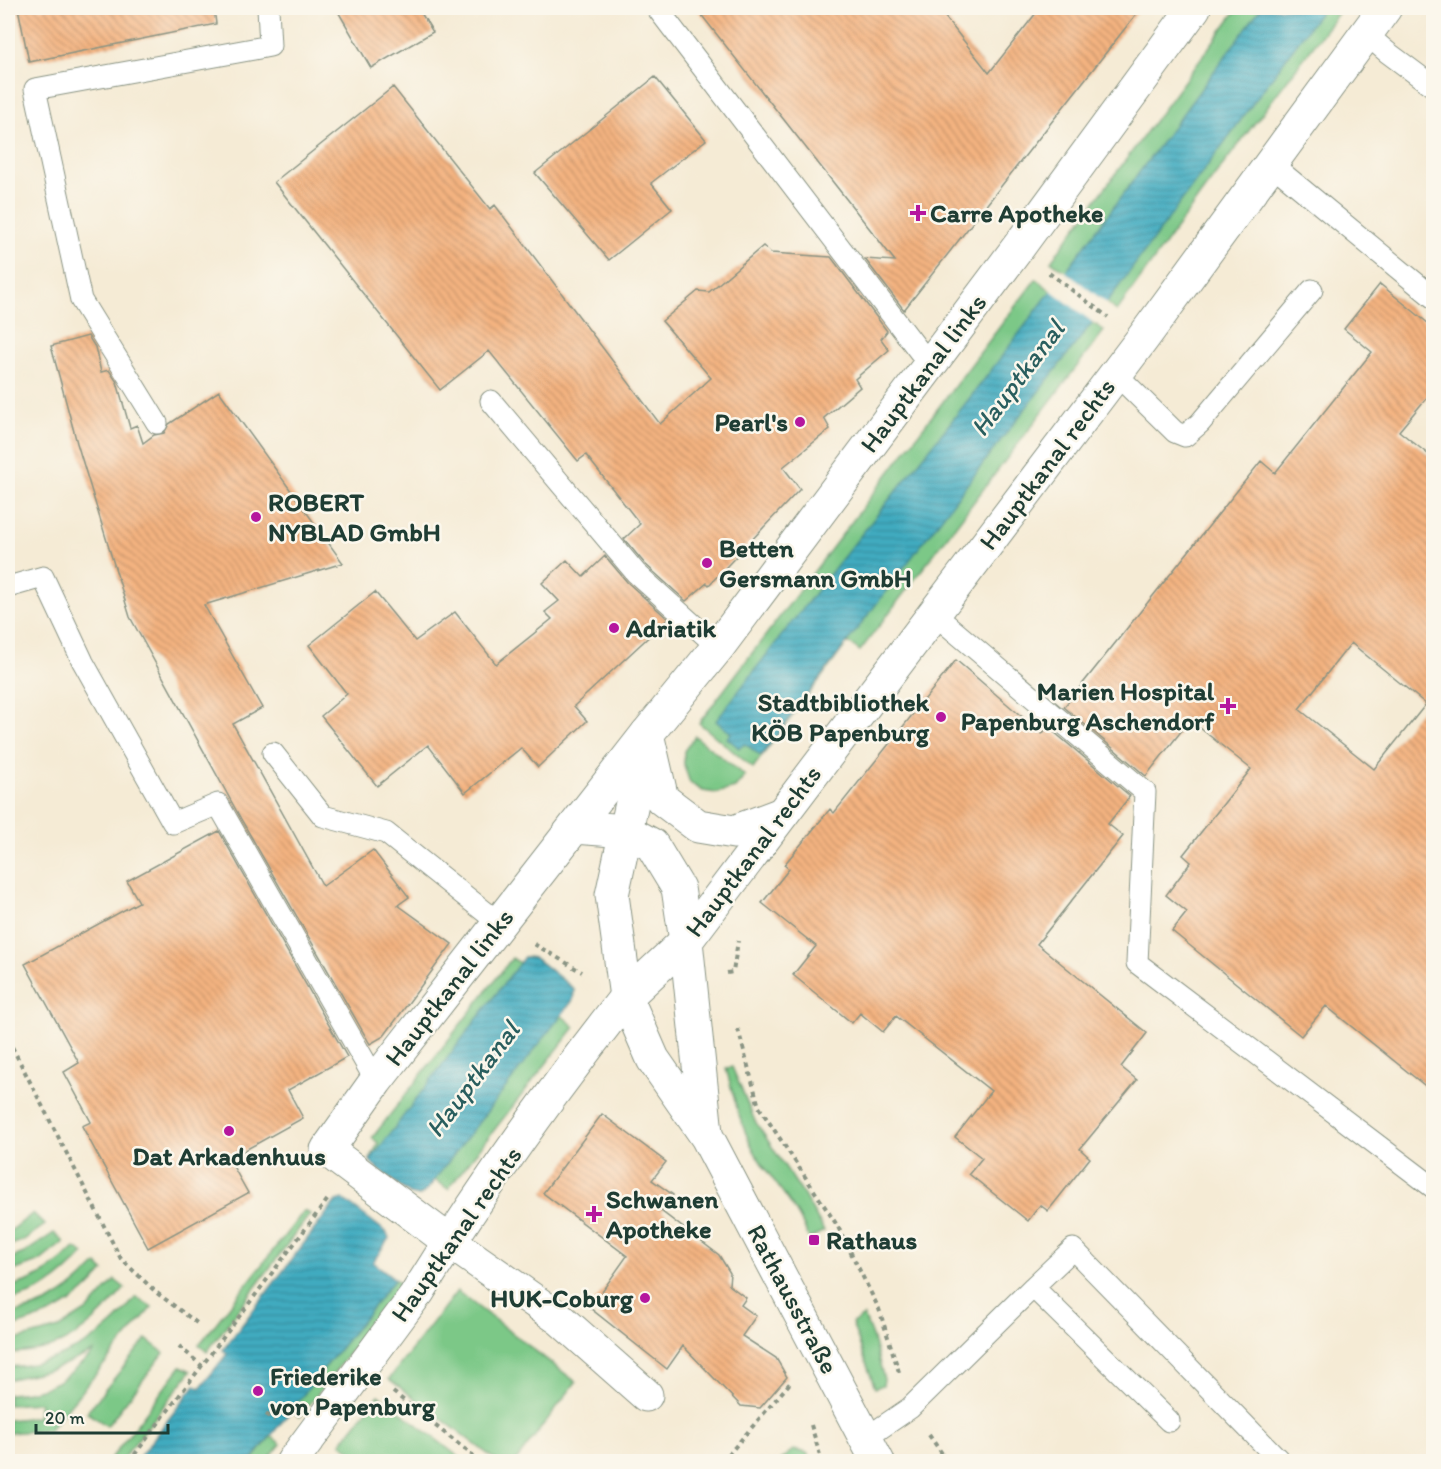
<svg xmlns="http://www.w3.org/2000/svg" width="1441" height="1469" viewBox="0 0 1441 1469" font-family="Itim,sans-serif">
	<defs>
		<pattern id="water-rules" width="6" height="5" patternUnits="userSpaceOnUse" patternTransform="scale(1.5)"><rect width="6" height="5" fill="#41abc0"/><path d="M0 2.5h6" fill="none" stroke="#368c9d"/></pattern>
		<pattern id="building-back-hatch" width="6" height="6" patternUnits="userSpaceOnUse" patternTransform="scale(1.5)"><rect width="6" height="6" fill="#f4b380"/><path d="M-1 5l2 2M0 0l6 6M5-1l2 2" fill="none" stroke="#c5936a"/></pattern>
	</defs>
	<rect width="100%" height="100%" fill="#fbf7ec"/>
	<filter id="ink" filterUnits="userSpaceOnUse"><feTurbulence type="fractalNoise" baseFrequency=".0167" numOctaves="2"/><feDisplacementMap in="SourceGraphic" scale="12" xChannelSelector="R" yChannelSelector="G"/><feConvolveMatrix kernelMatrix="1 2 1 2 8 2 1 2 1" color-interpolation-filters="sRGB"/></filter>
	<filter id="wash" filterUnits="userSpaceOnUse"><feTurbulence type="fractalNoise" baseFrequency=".008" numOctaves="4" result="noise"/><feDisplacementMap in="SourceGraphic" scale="24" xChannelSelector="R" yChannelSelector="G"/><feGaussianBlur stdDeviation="1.35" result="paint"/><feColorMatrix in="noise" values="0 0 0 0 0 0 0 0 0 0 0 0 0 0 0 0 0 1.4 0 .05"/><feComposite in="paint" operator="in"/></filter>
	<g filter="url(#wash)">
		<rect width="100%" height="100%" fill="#f5ebd5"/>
		<path fill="#7bc887" stroke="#4d825e" stroke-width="1.5" d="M1238,8h104l-138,182 -87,121 -66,-50z
			M1036,279l68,52 -244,320 -12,-9 -95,126 -54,-45z
			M695,736l50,40 -10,12 -19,5 -13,-2 -13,-8 -6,-18v-14z
			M524,957l11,1 39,31 -1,11 -12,15 14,12 -127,162 -13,-9 -9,11 -7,5 -46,-31 -3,-5 8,-17 -6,-5 140,-180 8,5z
			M732,1067l23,54 48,73 21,37 -15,8c-11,-32 -35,-55 -52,-83 -16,-27 -23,-58 -31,-88z
			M304,1211l6,3 -103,138 -8,-7z
			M33,1213l12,12 -23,16 -14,5v-15l5,-2z
			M54,1233l10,9 -24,19 -32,12v-14l16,-6z
			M75,1248l9,6c-24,25 -42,40 -76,46v-13c31,-7 44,-18 67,-39z
			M97,1264l7,7c-29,35 -54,45 -96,57v-14c40,-6 61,-22 89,-50z
			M395,1279l7,6 -102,132 -9,-7z
			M115,1280l10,8c-19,22 -43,48 -71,58 -15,5 -31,6 -46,8v-12l51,-14 30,-19z
			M457,1291l119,91 -60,79h-19l-108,-82z
			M136,1297l16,10 -103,123 -41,3v-13l29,-3 3,-14 -32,2v-11c40,0 60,-17 87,-43l-41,18 -43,10h-3v-12c35,-1 77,-18 103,-42 10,-8 17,-19 25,-28z
			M864,1316l9,23 11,40 -1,6 -8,3 -23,-65z
			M146,1339l18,14 -57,73 -20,-14z
			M181,1366l10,5 -70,90h-12z
			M379,1395l85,66h-76l-7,-5 -4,5h-13l-23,-18z
			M271,1436l10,8 -14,17 -16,1z
			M793,1450l14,3 5,8h-33z"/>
		<path fill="url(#water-rules)" stroke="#30747a" stroke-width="1.5" d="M1261,8h62l-231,315 -101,130 -230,303 -16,-12 -6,4 -12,-10 4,-5 -15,-12c85,-114 176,-223 263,-335 96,-125 188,-252 282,-378z
			M524,957l11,1 39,31 -1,11 -147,191 -7,5 -9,-2 -37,-29 -3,-5z
			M343,1199l43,33 3,6 -16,24 22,17 -144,182h-115l59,-76 5,3 27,-34 -4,-4 113,-149z"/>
		<path fill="#f5ebd5" d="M1062,269l47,36 -14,19 -47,-36z"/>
		<g id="blocks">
			<path fill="url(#building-back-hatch)" fill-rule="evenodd" d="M18,8h196l2,16 -187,38z
				M336,8h82l15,24 -62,36z
				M696,8h242l51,65 51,-65h101l-237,302 -39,-51 30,2z
				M655,77l51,63 -55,43 21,26 -63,51 -74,-87z
				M393,87l97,122 5,-4 165,219 51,-46 -49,-57 36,-30 11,1 54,-46 8,7 60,4 56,74 -6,8 8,11 -34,29 5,8 -36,31 6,11 -47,38 17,22 -91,96 -2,-2 -21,18 -41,-37 -21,-25 16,-15 -54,-69 -8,6 -89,-110 -49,39 -166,-208z
				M1380,284l54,44v61l-35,42 35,28v634l-108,-87 -25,30 -129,-105 15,-19 -21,-17 25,-33 -8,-7 68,-86 -61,-49 -44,56 -82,-69 197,-246 14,12 97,-121 -28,-23zM1351,643l75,61 -52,65 -75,-60z
				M88,336l7,11 6,25 8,-2 8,12 13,46 7,-3 6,18 11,-8 10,-2 5,-9 50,-33 124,172 -139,42 58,103 -29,16 90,162 50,-36 36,47 -11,8 54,39 -68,92 -14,8 -129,-225 -111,-202 -53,-174 -26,-97z
				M605,556l22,26 41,37 -94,87 13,15 -49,46 -17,-19 -56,45 -37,-48 -51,41 -56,-70 26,-22 -38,-49 66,-53 40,49 40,-29 41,52 56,-45 -7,-7 14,-11 -17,-18 25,-23 16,17z
				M956,660l86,74 6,-7 82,69 -22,28 15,12 -86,108 110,89 -26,34 16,13 -57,69 10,9 -42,53 -8,-6 -12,16 -59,-47 13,-16 -27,-21 36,-46 -95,-75 -13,16 -23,-19 -8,10 -59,-48 23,-29 -54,-43 27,-34 -5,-4 46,-56 4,4z
				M219,831l128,226 -59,33 15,28 -74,41 19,34 -100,55 -66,-122 9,-4 -27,-50 15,-9 -54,-99 114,-62 -12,-21z
				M602,1114l64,48 -14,18 21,15 -12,16 58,44 11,18 -1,12 17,13 -5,7 15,11 -14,20 34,22 11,19 -27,31 -19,-2 -58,-60 -16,23 -77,-61 37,-52 -84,-63z"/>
		</g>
	</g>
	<g filter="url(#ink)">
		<use href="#blocks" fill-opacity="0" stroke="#8a9484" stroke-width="1.5"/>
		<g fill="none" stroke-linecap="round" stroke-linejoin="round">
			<g stroke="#8a9484" stroke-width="23">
				<path id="service" d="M657,8l272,356
					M1366,34l21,18 47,35
					M1270,163l164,135
					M1116,374l59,58 10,4 15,-13 112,-133
					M491,401l145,172 82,74
					M157,423l-76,-123 -46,-211 235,-43 -2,-38
					M8,587l35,-10 40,85 90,161 45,-19 158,277
					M933,613l212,179 -8,171 297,225
					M273,753l50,63 63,17 113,90
					M1033,1287l40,-38 208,213
					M866,1438l44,-30 123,-121 136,134"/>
			</g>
			<g stroke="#8a9484" stroke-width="34">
				<path id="pedestrian" d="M292,1462l126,-170"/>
			</g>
			<g stroke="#8a9484" stroke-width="35">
				<path id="minor" d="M647,734l15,65 36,27 36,6 48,-18
					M575,827l51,4 26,14 26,43 8,53
					M418,1292c63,-102 134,-201 208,-295
					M646,1395l-86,-76 -110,-77 -123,-92 49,-69 271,-347"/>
			</g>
			<g stroke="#8a9484" stroke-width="35">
				<path id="tertiary" d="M686,941l20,192
					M626,997l60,-56 457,-603 242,-330
					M878,1462l-171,-325 -54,-78 -27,-62 -14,-102 35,-161 71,-87 299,-398 177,-241"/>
			</g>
			<path stroke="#8a9484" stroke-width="4" stroke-dasharray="4.5 4.5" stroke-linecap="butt" d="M1049,273l59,44
				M534,944l48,28
				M727,973l6,-1 5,-31
				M738,1029l21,78 78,118 42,84 20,63
				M8,1039l113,220 36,34 40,30
				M179,1346l23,20
				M393,1392l88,70
				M266,1414l9,6
				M811,1425l11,37
				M929,1435l19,27
				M129,1462l199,-263
				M722,1462l68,-79"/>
			<use href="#service" stroke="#fff" stroke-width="21"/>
			<use href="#pedestrian" stroke="#fff" stroke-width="32"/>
			<use href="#minor" stroke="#fff" stroke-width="33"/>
			<use href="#tertiary" stroke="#fff" stroke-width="33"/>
		</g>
	</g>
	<g fill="#b5179e" stroke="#fbf7ec" stroke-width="2">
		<path d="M915 204h6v6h6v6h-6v6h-6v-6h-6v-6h6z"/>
		<circle cx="800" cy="422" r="6"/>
		<circle cx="256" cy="517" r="6"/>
		<circle cx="707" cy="563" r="6"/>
		<circle cx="614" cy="628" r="6"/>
		<path d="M1225 697h6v6h6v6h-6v6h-6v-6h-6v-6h6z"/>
		<circle cx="941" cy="717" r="6"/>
		<circle cx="229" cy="1131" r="6"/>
		<path d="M591 1205h6v6h6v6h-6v6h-6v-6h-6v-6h6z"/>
		<rect x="808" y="1234" width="12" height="12" rx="3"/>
		<circle cx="645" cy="1298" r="6"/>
		<circle cx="258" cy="1391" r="6"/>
	</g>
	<g text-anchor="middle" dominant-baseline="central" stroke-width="5" stroke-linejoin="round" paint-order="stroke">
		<g font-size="26" font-weight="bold" fill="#1f3d34" stroke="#fbf7ec" text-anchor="start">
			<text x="930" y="213">Carre Apotheke</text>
			<text x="788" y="422" text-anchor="end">Pearl's</text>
			<text x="268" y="502">ROBERT<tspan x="268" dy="30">NYBLAD GmbH</tspan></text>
			<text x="719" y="548">Betten<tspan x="719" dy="30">Gersmann GmbH</tspan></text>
			<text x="626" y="628">Adriatik</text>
			<text x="1214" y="691" text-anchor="end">Marien Hospital<tspan x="1214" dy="30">Papenburg Aschendorf</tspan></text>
			<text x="929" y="702" text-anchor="end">Stadtbibliothek<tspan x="929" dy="30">KÖB Papenburg</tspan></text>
			<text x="229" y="1156" text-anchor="middle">Dat Arkadenhuus</text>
			<text x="606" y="1199">Schwanen<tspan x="606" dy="30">Apotheke</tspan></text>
			<text x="826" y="1240">Rathaus</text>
			<text x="633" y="1298" text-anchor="end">HUK-Coburg</text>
			<text x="270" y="1376">Friederike<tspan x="270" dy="30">von Papenburg</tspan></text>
		</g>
		<g font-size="26" fill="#1f3d34" stroke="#fbf7ec">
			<text transform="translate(923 373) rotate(-53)">Hauptkanal links</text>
			<text transform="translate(1047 464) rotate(-53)">Hauptkanal rechts</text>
			<text transform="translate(753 851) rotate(-53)">Hauptkanal rechts</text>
			<text transform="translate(449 987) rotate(-52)">Hauptkanal links</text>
			<text transform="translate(456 1234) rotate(-55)">Hauptkanal rechts</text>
			<text transform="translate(793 1299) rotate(62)">Rathausstraße</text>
		</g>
		<g font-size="27" font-style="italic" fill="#295e5e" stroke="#fbf7ec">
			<text transform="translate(1017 378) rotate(-53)">Hauptkanal</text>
			<text transform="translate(472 1079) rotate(-53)">Hauptkanal</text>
		</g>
	</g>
	<rect width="1441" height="1469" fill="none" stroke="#fbf7ec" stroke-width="30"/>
	<path d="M36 1424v9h132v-9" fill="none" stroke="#1f3d34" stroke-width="3"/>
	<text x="45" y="1424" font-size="18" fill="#1f3d34" stroke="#fbf7ec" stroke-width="4.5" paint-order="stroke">20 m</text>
</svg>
